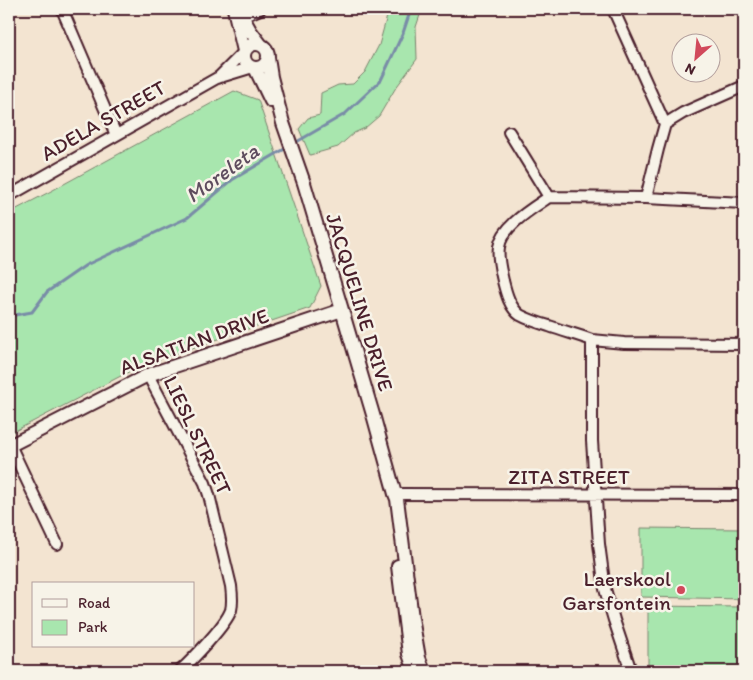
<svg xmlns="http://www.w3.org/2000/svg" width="753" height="680" viewBox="0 0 753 680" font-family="Itim,sans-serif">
	<rect width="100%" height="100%" fill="#f3e4d1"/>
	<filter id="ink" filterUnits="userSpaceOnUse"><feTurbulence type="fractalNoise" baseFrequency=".02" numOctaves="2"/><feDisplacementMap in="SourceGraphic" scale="10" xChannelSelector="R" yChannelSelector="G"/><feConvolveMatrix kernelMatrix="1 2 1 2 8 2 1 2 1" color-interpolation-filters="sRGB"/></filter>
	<g filter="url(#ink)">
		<path fill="#a8e6ae" stroke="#79826c" d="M389,9h36l-5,6 -4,12 1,32 -22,30 -16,27 -14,12 -11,5 -16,14 -28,8 -11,-26 9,-11 12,-3 1,-22 17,-8 15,-1 12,-12 14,-27z
			M234,91l24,9 63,186 -11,22 -168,57 -133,69v-221l44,-23z
			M641,528l103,1v70l-103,-2z
			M648,606l96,1v64h-96z"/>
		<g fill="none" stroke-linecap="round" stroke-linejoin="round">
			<path stroke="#798ca7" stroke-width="3" d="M293,144l52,-30 36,-34 22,-47 8,-24
				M9,316l23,-4 15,-20 39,-27 101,-47 45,-38 56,-33"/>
			<g stroke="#4a1f2b" stroke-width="14">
				<path id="minor" d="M62,9l54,126
					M613,9l52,115
					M242,17l18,-8
					M218,78l26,-26
					M509,132l40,65
					M9,196l208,-118 36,-11
					M549,197c-16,11 -47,29 -50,50 -2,11 2,24 4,34 3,12 7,27 17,34 9,5 19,8 29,11 14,5 29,9 43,14l32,3 120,1
					M549,197l97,1 98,5
					M646,198l12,-49 7,-25 18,-11 61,-27
					M592,340v101l7,103 6,45 9,31 17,51
					M148,375l57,108 4,12 22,91c1,8 2,16 0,24 -5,15 -39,50 -51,61
					M10,445l47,99
					M395,494l349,1"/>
			</g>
			<g stroke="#4a1f2b" stroke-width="16">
				<path id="tertiary" d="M234,9l10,42
					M239,11l12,21 10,13
					M244 56a12 12 0 1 1 24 0a12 12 0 1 1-24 0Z
					M268,58l3,19 12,46 21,60 38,127 32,108 21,76 2,5 15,119 7,40 5,13
					M255,68l16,33
					M9,446l139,-71 194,-65
					M398,566l11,88 6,17"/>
			</g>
			<use href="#minor" stroke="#f7f3e8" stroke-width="10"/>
			<use href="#tertiary" stroke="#f7f3e8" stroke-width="12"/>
		</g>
	</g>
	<circle fill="#d1495b" stroke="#f7f3e8" stroke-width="2" cx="681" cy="590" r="5"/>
	<g text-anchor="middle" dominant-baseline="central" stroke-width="5" stroke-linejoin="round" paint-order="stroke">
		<g font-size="21" fill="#4a1f2b" stroke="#f7f3e8">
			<text transform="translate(103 120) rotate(-30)">ADELA STREET</text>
			<text transform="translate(360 302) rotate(73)">JACQUELINE DRIVE</text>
			<text transform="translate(194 341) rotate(-20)">ALSATIAN DRIVE</text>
			<text transform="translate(198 435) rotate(64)">LIESL STREET</text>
			<text x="569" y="476">ZITA STREET</text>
		</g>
		<g font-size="21" fill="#4a1f2b" stroke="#f7f3e8" text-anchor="end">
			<text x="671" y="578">Laerskool<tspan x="671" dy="24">Garsfontein</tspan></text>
		</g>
		<g font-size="22" font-style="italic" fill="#5e4c5e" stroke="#f7f3e8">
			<text transform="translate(222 173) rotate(-36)">Moreleta</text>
		</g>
	</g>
	<rect width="753" height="680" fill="none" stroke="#f7f3e8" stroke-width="30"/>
	<rect x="15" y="15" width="723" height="650" fill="none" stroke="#4a1f2b" stroke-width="2" filter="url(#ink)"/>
	<rect x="32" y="582" width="162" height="65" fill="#f7f3e8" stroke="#b29e9c"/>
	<rect x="42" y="599" width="25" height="8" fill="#f7f3e8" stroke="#b29e9c"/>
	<text x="78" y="608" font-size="15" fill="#4a1f2b">Road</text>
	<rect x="42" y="620" width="25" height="15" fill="#a8e6ae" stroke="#b29e9c"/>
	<text x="78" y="632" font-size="15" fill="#4a1f2b">Park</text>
	<g transform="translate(696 58) rotate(207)"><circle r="24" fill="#f7f3e8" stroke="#b29e9c"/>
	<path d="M0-4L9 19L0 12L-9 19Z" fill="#d1495b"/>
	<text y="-8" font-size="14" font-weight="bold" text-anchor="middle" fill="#4a1f2b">N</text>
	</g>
</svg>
